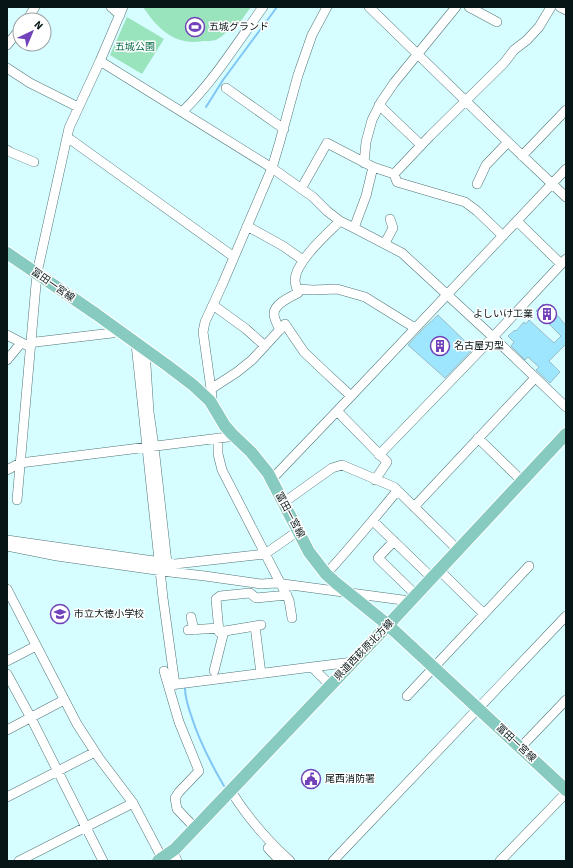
<svg xmlns="http://www.w3.org/2000/svg" width="573" height="868" viewBox="0 0 573 868" font-family="'Source Sans 3','Noto Sans JP',sans-serif">
	<rect width="100%" height="100%" fill="#d6fdff"/>
	<path fill="#9ae4bd" d="M143,7h108l-11,15 -4,-1c-5,7 -12,15 -20,19 -4,1 -9,1 -13,1 -28,5 -45,-12 -60,-34z
		M127,17l37,22 -22,35 -32,-19z"/>
	<g fill="none" stroke-linecap="round" stroke-linejoin="round">
		<path stroke="#7fc6f6" stroke-width="2" d="M206,107l17,-27 54,-73
			M185,688c0,10 3,18 6,27 8,26 19,47 33,71"/>
	</g>
	<path fill="#9de6fd" stroke="#9abcc7" d="M543,304l16,13 7,9v18l-17,17 11,11 -10,11 -14,-13 3,-3 -11,-10 -3,3 -14,-14 3,-4 -6,-6 7,-6 1,1 8,-9 2,2 3,-4 25,23 7,-7 -25,-25z
		M438,315l35,34 -28,29 -37,-33 13,-14z"/>
	<g fill="none" stroke-linecap="round" stroke-linejoin="round">
		<g stroke="#527577" stroke-width="10">
			<path id="minor" d="M111,7l9,8
				M369,7l139,135 58,55
				M469,7l28,15
				M560,7l6,3
				M27,20l8,-13
				M7,45l13,-16
				M100,61l172,107 41,29 14,14 13,10 14,7 48,25 91,84 73,70
				M7,68l23,15 48,24
				M226,88l58,41
				M379,105l42,40
				M182,112c32,-31 55,-69 81,-105
				M67,137l167,120
				M7,150l3,2 24,10
				M522,156l44,-46
				M364,163l2,-21 6,-22 9,-18 13,-19 62,-76
				M394,174l3,8 68,20 12,9 26,25
				M477,184l9,-19 22,-23
				M301,189l26,-46 46,24 21,7 36,-38 74,-73 10,-13 13,-10 12,-13 12,-20
				M517,221l44,43
				M247,226l36,20 20,14
				M354,228l12,-32 7,-29
				M385,243l8,-15 -3,-9
				M297,289l16,1 24,-1 28,8 50,31
				M213,305l33,24 19,17
				M280,330c-2,-4 -6,-11 -6,-16 0,-10 16,-17 24,-21 -1,-4 -3,-9 -3,-13 1,-19 31,-45 45,-59
				M7,335l19,10 10,-3 76,-9 6,-2
				M136,344l27,254 12,87
				M145,350l4,62 5,35 13,116
				M7,360l14,-17
				M211,389l26,-17 15,-12 33,-36 19,28 21,20 26,24
				M210,401l2,-5 -9,-64 2,-10 18,-39 49,-115 8,-27 18,-66 14,-40 15,-28
				M337,411l50,51 -12,18
				M218,438v16l4,16 67,130 3,18
				M478,438l44,43
				M379,455l114,-118 73,-78
				M7,470l13,-7 208,-26 4,-3
				M271,480l66,-69 229,-242
				M17,500l20,-227 32,-145 31,-67 23,-54
				M283,503l49,-35 10,-3 52,22 64,63
				M414,507l121,-129
				M373,521l59,57
				M7,540l168,24 90,-10 33,-23
				M394,541l-16,17 38,37
				M7,546l50,10 113,16 35,4 56,8 15,-1 134,18
				M439,570l45,44
				M326,574c25,-27 48,-55 71,-83
				M7,589l70,135 22,34 34,45 29,55
				M191,617l3,13
				M261,625l-42,7 -3,-33 4,-3 30,-3 6,5 31,-3
				M255,626l6,48
				M188,630l31,-2
				M7,661l29,-15
				M312,667l41,-5
				M164,671l15,51 20,49 -20,21 -4,6 2,11 18,19
				M214,671l10,-40
				M7,674l24,44 72,143
				M170,685l142,-18 18,18
				M407,696l122,-130
				M7,730l57,-30
				M521,747l45,-47
				M231,791c16,26 36,49 59,70
				M7,797l88,-45
				M268,848l12,13
				M173,851l4,10
				M19,861l114,-58
				M333,861l233,-245
				M500,861l66,-68"/>
		</g>
		<g stroke="#fff" stroke-width="14">
			<path id="major" d="M7,253l89,61 72,52 25,19 17,16 15,25 7,8 19,18 17,21 41,79 17,22 10,9 52,42 178,165
				M158,861l17,-12 23,-24 190,-200 178,-191"/>
		</g>
		<use href="#minor" stroke="#fff" stroke-width="9"/>
		<use href="#major" stroke="#87cabf" stroke-width="12"/>
	</g>
	<defs>
		<g id="stadium-ring" transform="scale(1)"><circle r="9.5" fill="#fff" stroke="#7142b9" stroke-width="1.5"/><path d="M0-5a6.5 5 0 1 0 0 10a6.5 5 0 1 0 0-10ZM-3.5-1.8h7v3.6h-7Z" fill="#7142b9"/></g>
		<g id="building-ring" transform="scale(1)"><circle r="9.5" fill="#fff" stroke="#7142b9" stroke-width="1.5"/><path d="M-4-6H4V6H1V3H-1V6H-4ZM-2.5-4.3h1.7v1.8h-1.7ZM.8-4.3h1.7v1.8H.8ZM-2.5-1h1.7V.8h-1.7ZM.8-1h1.7V.8H.8Z" fill="#7142b9"/></g>
		<g id="school-ring" transform="scale(1)"><circle r="9.5" fill="#fff" stroke="#7142b9" stroke-width="1.5"/><path d="M0-5L7-2L0 1L-7-2ZM-4 1L0 2.5L4 1V4Q0 6-4 4Z" fill="#7142b9"/></g>
		<g id="civic-ring" transform="scale(1)"><circle r="9.5" fill="#fff" stroke="#7142b9" stroke-width="1.5"/><path d="M-.6-6.5H3V-4.5H.6V-3L4-1V1h2V6H-6V1h2V-1L-.6-3ZM-1.2 2.5V6h2.4V2.5Z" fill="#7142b9"/></g>
	</defs>
	<g fill-rule="evenodd">
		<use href="#stadium-ring" x="195" y="27"/>
		<use href="#building-ring" x="547" y="314"/>
		<use href="#building-ring" x="440" y="346"/>
		<use href="#school-ring" x="60" y="614"/>
		<use href="#civic-ring" x="311" y="779"/>
	</g>
	<g text-anchor="middle" dominant-baseline="central" stroke-width="3" stroke-linejoin="round" paint-order="stroke">
		<g font-size="10" fill="#071516" stroke="#fff" text-anchor="start">
			<text x="209" y="27">五城グランド</text>
			<text x="533" y="314" text-anchor="end">よしいけ工業</text>
			<text x="454" y="346">名古屋刃型</text>
			<text x="74" y="614">市立大徳小学校</text>
			<text x="325" y="779">尾西消防署</text>
		</g>
		<g font-size="10" fill="#016843" stroke="#fff">
			<text x="135" y="47">五城公園</text>
		</g>
		<g font-size="10" fill="#071516" stroke="#fff">
			<text transform="translate(53 285) rotate(35)">冨田一宮線</text>
			<text transform="translate(290 515) rotate(62)">冨田一宮線</text>
			<text transform="translate(364 650) rotate(-46)">県道西萩原北方線</text>
			<text transform="translate(516 743) rotate(43)">冨田一宮線</text>
		</g>
	</g>
	<rect width="573" height="868" fill="none" stroke="#071516" stroke-width="16"/>
	<g transform="translate(32 32) rotate(44)"><circle r="19" fill="#ffffff" stroke="#9ca1a2"/>
	<path d="M0-3L7 15L0 10L-7 15Z" fill="#7142b9"/>
	<text y="-6" font-size="11" font-weight="bold" text-anchor="middle" fill="#071516">N</text>
	</g>
</svg>
